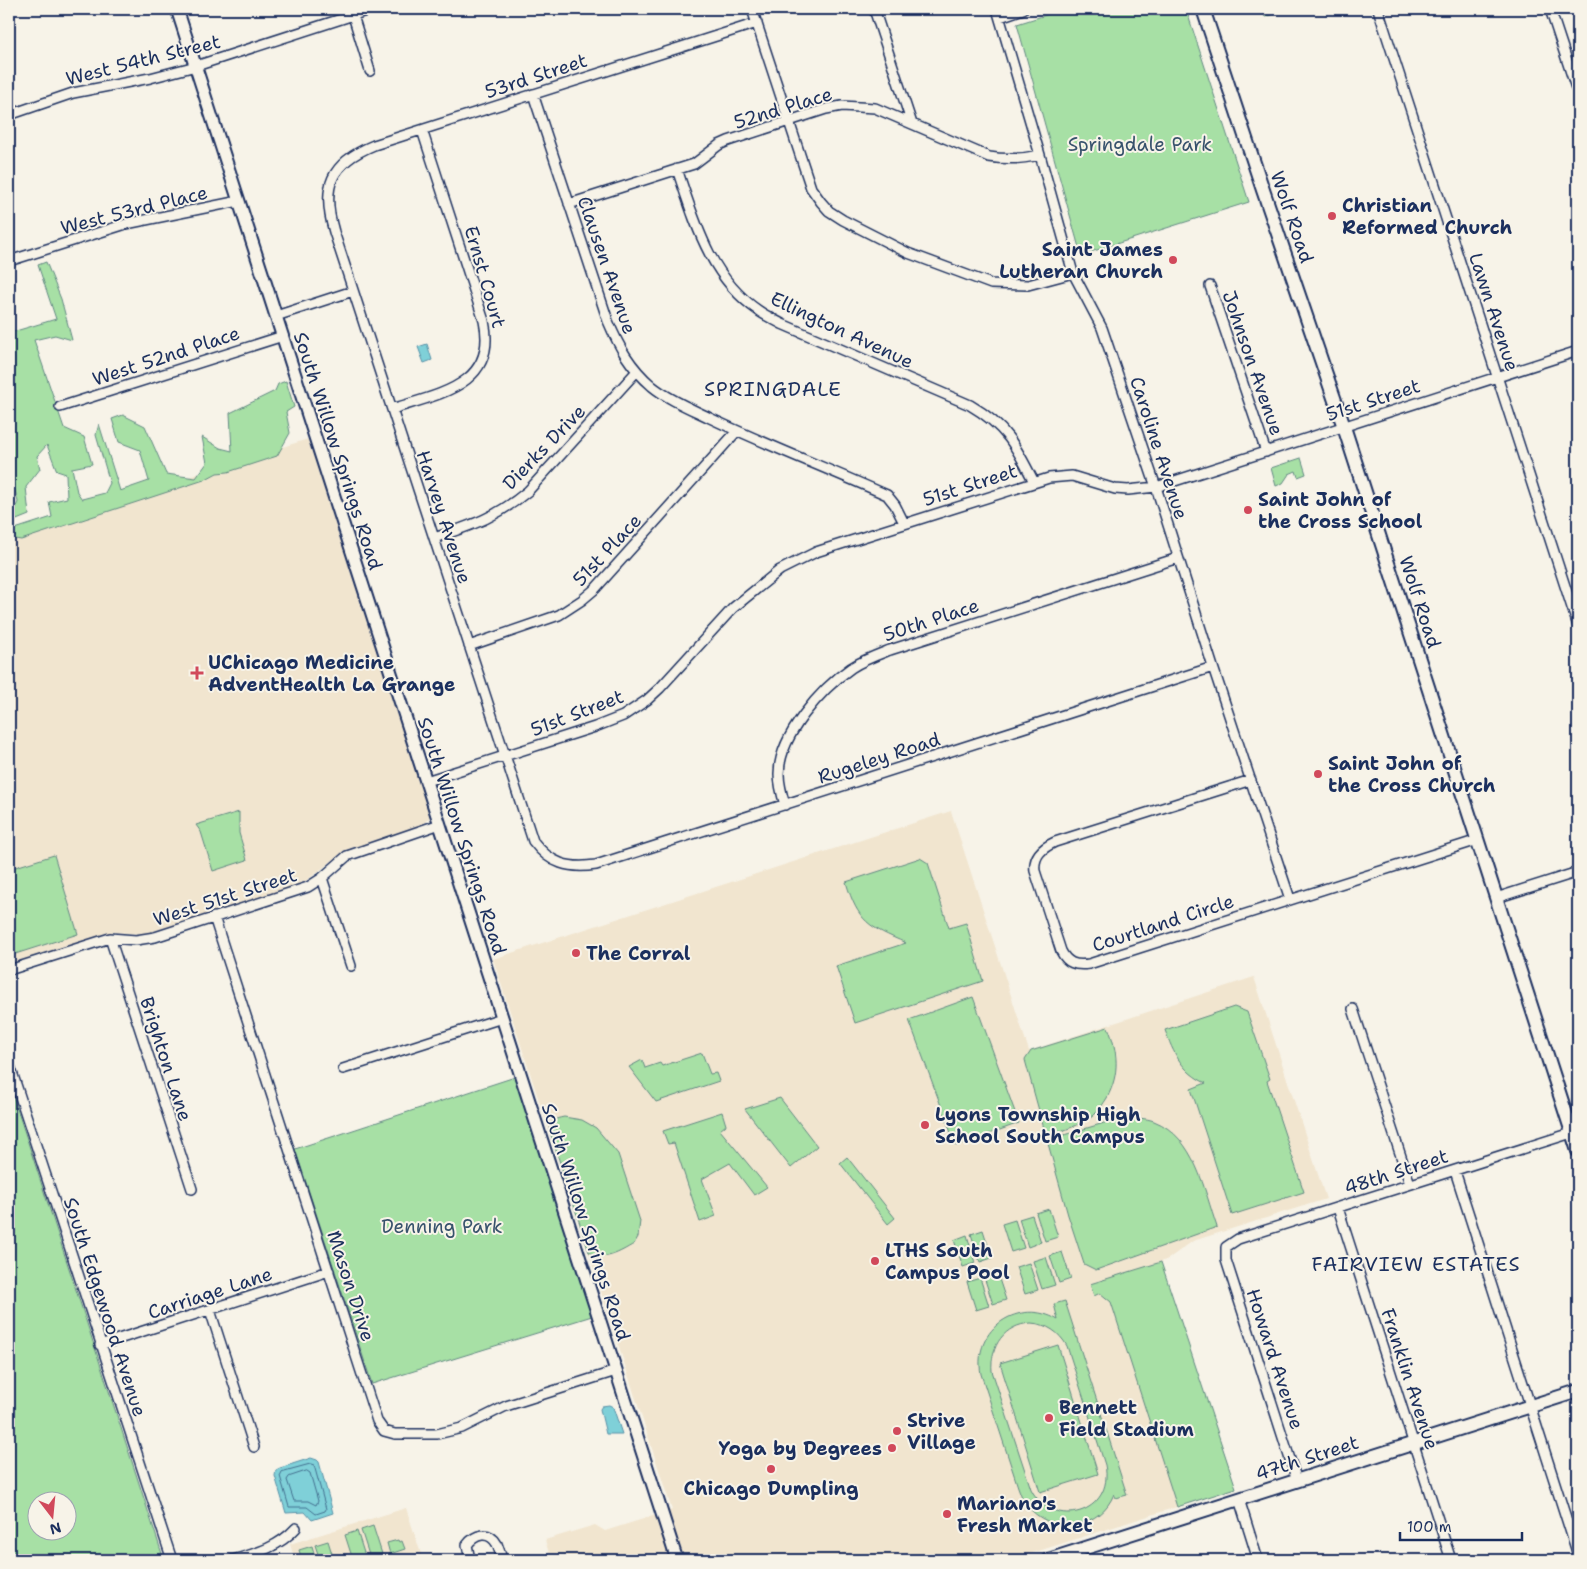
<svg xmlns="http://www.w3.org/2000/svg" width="1587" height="1569" viewBox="0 0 1587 1569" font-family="'Shantell Sans',sans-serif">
	<rect width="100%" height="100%" fill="#f7f3e8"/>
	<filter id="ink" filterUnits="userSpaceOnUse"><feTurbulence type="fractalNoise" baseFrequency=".02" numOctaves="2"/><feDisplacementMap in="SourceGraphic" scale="10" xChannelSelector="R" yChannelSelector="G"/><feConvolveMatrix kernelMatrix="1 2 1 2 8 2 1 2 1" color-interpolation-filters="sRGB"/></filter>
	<g filter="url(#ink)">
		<path fill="#f1e5cf" d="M308,439l122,378 -8,8 -76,25 -35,27 -12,8 -148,47 -9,2 -30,-2 -103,33v-431z
			M951,811l78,240 225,-74 72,222 -133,42 -25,18 -7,3 75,226 -210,67 1,3 -6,2h-470l-6,-20 50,-15 10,6 67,-21 -179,-551z
			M406,1508l17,52h-128l-5,-16z"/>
		<path fill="#a7e0a5" stroke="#618882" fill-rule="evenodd" d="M1065,9h121l63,193 -168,53 -64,-231z
			M1262,9h21l1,2 -19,6z
			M46,262l15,37 11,41 -17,-5 -21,5 30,88 20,9 8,27 -20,4 5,24 5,7 23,-6 5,-10 -14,-48 3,-11 21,67 29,-10 -9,-31 -21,-8 -7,-23 11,-4 22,11 21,48 30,4 11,-15 -5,-26 18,11 12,3 -2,-38 45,-22 3,-7 8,-3 8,26 -8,5 4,21 -13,23 -49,16 -11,1 -13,7 -183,60 -12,-2v-7l43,-14 -3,-15 18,-4 -1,-24 -9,-3 -10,-26 -10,11 3,13 -14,18 3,28 -20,8 9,-21 -5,-19 -4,-1v-149l47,-14 -18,-54z
			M1301,458l5,16 -8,3 -2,-6 -7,3 -6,9 -7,3 -5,-18z
			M239,812v21l8,27 -34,11 -12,-39 -5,-7z
			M54,855l24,79 -69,22v-87z
			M920,858l8,5 21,65 17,-5 17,58 -128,42 -19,-57 70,-23c-37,-16 -48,-21 -60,-61z
			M973,997l46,126 -63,23 -47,-126z
			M1234,1007l13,5 23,67 -3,2 37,111 -72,23 -41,-126 15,-6c-23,-10 -33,-30 -41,-53z
			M1108,1027c10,25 12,46 -1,71 -4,6 -8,13 -14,18 -14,10 -31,15 -47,20l-21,-76 6,-9z
			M702,1053l8,21 6,-1 3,8 -63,21 -27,-35 13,-7 3,8 15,-5 2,3z
			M515,1077l77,239 -220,68 -77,-235z
			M9,1084l155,476h-155zM38,1502h30v30h-30z
			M780,1098l37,48 -26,22 -46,-59z
			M722,1112l4,13 -6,5 47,57 -13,8 -24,-32 -28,16 14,37 -16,6 -26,-79 -6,1 -5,-13z
			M564,1117l18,3 14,8 22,26 22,67 -2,16 -4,7c-14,8 -31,19 -45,8l-40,-123c3,-9 5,-10 15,-12z
			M1127,1118c9,0 19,0 27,3 41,16 50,69 63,106l-121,43 -12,-6 -16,-49 -21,-75 67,-20z
			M847,1157l48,61 -7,6 -48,-61z
			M1049,1209l9,28 -13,4 -9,-28z
			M1032,1215l9,27 -13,5 -9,-28z
			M1015,1220l9,28 -13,4 -9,-28z
			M983,1230l9,28 -12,4 -9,-28z
			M967,1235l8,28 -12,4 -9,-27z
			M1062,1252l9,27 -12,4 -9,-27z
			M1046,1257l9,28 -13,4 -9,-28z
			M1161,1262l75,226 -59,19 -66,-205 -11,-9 -6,3 -4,-12z
			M1029,1263l9,27 -13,4 -9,-27z
			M997,1273l9,27 -13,4 -9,-27z
			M980,1278l9,28 -13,4 -9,-28z
			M1065,1301l62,194 -11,3 -2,-4c-13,33 -57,42 -83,16 -7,-6 -10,-15 -13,-23l-37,-113c-9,-46 39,-77 77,-54l-4,-16zM1031,1323c16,1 28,9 36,23l38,119c10,48 -52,67 -74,24l-39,-118c-2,-25 12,-46 39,-48z
			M1058,1345l40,129 -58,18 -40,-129z
			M373,1526l9,28 -12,4 -9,-28z
			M357,1531l9,28 -13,1 -8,-25z
			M398,1540l1,2 3,-1 3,8 -15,5 -3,-11z
			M328,1541l6,19h-14l-5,-15z
			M312,1546l4,14h-14l-3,-10z"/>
		<path fill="#7fd0d8" stroke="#5790a7" d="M427,344l5,16 -8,3 -6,-16z
			M609,1405l4,2 9,27h-16l-6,-25 2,-3z
			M311,1458l6,2 2,2 14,51 -21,7 -7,-8 -19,1 -11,-37 1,-6 4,-2z"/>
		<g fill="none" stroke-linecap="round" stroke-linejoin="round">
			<path stroke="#436f8f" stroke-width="1" d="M311,1464l3,1 12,44 -1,2 -9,3 -9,-7h-18l-9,-31 2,-4z
				M307,1471l3,2 8,28 -2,4 -8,-4h-14l-7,-21 2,-3z"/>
			<g stroke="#1b2f5e" stroke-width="12">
				<path id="minor" d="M351,9l19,62
					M752,9l54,164 5,15 10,14 8,9 14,9 65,33 83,31 37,1 45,-12
					M874,9l38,115
					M997,9l43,146 33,118 29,55 54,159 57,180 77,232
					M1378,9l200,617
					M1550,9l28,85
					M1000,17l23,-8
					M757,23l-383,122c-44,18 -53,42 -40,87l199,609c17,23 36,28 63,24l617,-198
					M533,94l75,227c11,26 22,46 44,65 17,14 40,23 60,33 57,27 117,50 175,76l8,10 9,18
					M9,115l64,-22 77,-15 46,-12 176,-57
					M677,169c18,53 33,109 82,142 7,5 16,9 23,13l188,81c36,21 46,41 64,77
					M569,204l125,-40 25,-19 9,-4 98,-32 16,-3 33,2 114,49c18,3 33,2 51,-2
					M9,261l117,-37 113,-23
					M1210,286l56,166
					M276,316l77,-25
					M60,407l223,-71
					M392,409c47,-15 106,-24 92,-88l-62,-191
					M434,538c38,-13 62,-20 94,-47l109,-120
					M469,646l90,-31 23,-15 13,-11 142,-158
					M1251,780l-196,62c-13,6 -22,14 -20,29l26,80c6,12 14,15 28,13l389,-124
					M426,781l169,-54 28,-11 24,-16 13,-12 73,-80 47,-38 36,-18 233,-74 23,-2 43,13 13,1 28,-3 422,-136
					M785,805c-3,-10 -6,-20 -6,-31 0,-38 42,-85 72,-106 12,-8 26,-13 39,-18l288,-92
					M322,878l29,88
					M1496,898l82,-26
					M214,917l163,504 7,10 11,3h42l25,-6 44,-22 110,-35
					M110,938l82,251
					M9,970l101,-32 26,2 19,-3 153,-50 14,-9 25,-22 93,-32
					M1353,1009l57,175
					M9,1063l163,497
					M343,1069l159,-51
					M1455,1171l123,384
					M1338,1208l113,352
					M210,1310l44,137
					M100,1345l229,-74
					M1297,1481l-71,-221v-13l12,-8 340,-108
					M1239,1499l19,61
					M233,1560c24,-7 46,-13 63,-32
					M470,1560l-3,-15c8,-11 22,-15 30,-1 2,5 4,11 5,16"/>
			</g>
			<g stroke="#1b2f5e" stroke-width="15">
				<path id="tertiary" d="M177,9l500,1551"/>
			</g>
			<g stroke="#1b2f5e" stroke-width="16">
				<path id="secondary" d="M1203,9l60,181 81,237 234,724
					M1048,1560l530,-169"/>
			</g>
			<use href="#minor" stroke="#f7f3e8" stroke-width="9"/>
			<use href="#tertiary" stroke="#f7f3e8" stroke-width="11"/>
			<use href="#secondary" stroke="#f7f3e8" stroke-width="12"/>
		</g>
	</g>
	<g fill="#d1495b" stroke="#f7f3e8" stroke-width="2">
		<circle cx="1332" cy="216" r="5"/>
		<circle cx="1173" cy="260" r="5"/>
		<circle cx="1248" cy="510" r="5"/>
		<path d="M194.5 665.5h5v5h5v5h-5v5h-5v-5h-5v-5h5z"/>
		<circle cx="1318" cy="774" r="5"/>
		<circle cx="576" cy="953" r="5"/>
		<circle cx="925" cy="1125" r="5"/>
		<circle cx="875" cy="1261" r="5"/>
		<circle cx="1049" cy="1418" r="5"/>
		<circle cx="897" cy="1431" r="5"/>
		<circle cx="892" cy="1448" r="5"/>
		<circle cx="771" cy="1469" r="5"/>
		<circle cx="947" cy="1514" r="5"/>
	</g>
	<g text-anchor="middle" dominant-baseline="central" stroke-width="4" stroke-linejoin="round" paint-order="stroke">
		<g font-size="19" fill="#1b2f5e" stroke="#f7f3e8">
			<text transform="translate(143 60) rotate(-14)">West 54th Street</text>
			<text transform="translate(536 76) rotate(-18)">53rd Street</text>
			<text transform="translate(783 108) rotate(-17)">52nd Place</text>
			<text transform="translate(134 210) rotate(-14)">West 53rd Place</text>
			<text transform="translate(1292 217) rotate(71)">Wolf Road</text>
			<text transform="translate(607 265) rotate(71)">Clausen Avenue</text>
			<text transform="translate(485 277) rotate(74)">Ernst Court</text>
			<text transform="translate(1494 312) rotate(72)">Lawn Avenue</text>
			<text transform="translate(842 330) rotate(25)">Ellington Avenue</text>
			<text transform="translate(166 356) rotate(-18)">West 52nd Place</text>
			<text transform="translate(1253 363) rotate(71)">Johnson Avenue</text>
			<text transform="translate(1373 400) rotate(-18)">51st Street</text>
			<text transform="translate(544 447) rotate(-46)">Dierks Drive</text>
			<text transform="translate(1159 448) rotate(72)">Caroline Avenue</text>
			<text transform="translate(338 451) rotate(72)">South Willow Springs Road</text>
			<text transform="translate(970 485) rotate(-18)">51st Street</text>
			<text transform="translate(444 517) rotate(72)">Harvey Avenue</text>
			<text transform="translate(607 550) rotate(-47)">51st Place</text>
			<text transform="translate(1420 602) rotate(72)">Wolf Road</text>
			<text transform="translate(931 620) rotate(-18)">50th Place</text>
			<text transform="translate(577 713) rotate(-21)">51st Street</text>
			<text transform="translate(879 758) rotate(-18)">Rugeley Road</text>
			<text transform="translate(462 836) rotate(72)">South Willow Springs Road</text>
			<text transform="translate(225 897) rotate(-18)">West 51st Street</text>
			<text transform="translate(1163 923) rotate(-18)">Courtland Circle</text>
			<text transform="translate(166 1059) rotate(72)">Brighton Lane</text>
			<text transform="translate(1396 1172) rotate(-18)">48th Street</text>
			<text transform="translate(586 1222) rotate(72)">South Willow Springs Road</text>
			<text transform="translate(351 1286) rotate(72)">Mason Drive</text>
			<text transform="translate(210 1293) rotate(-18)">Carriage Lane</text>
			<text transform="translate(105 1307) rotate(72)">South Edgewood Avenue</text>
			<text transform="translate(1275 1359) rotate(72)">Howard Avenue</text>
			<text transform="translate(1410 1379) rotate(72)">Franklin Avenue</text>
			<text transform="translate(1307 1458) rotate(-18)">47th Street</text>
		</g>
		<g font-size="19" fill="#37526c" stroke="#f7f3e8">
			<text x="1140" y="144">Springdale Park</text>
			<text x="442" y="1226">Denning Park</text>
		</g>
		<g font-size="19" font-weight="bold" fill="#1b2f5e" stroke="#f7f3e8" text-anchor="start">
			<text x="1342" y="205">Christian<tspan x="1342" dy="22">Reformed Church</tspan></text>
			<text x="1163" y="249" text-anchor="end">Saint James<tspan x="1163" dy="22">Lutheran Church</tspan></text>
			<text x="1258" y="499">Saint John of<tspan x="1258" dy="22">the Cross School</tspan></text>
			<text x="208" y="662">UChicago Medicine<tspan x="208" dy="22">AdventHealth La Grange</tspan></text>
			<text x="1328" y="763">Saint John of<tspan x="1328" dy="22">the Cross Church</tspan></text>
			<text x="586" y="953">The Corral</text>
			<text x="935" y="1114">Lyons Township High<tspan x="935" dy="22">School South Campus</tspan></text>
			<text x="885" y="1250">LTHS South<tspan x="885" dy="22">Campus Pool</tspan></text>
			<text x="1059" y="1407">Bennett<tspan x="1059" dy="22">Field Stadium</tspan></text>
			<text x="907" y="1420">Strive<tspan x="907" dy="22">Village</tspan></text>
			<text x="882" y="1448" text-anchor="end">Yoga by Degrees</text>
			<text x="771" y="1488" text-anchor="middle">Chicago Dumpling</text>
			<text x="957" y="1503">Mariano's<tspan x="957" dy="22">Fresh Market</tspan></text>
		</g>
		<g font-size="20" letter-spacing="1" fill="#1b2f5e" stroke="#f7f3e8">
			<text x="773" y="389">SPRINGDALE</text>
			<text x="1416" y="1264">FAIRVIEW ESTATES</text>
		</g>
	</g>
	<rect width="1587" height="1569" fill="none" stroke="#f7f3e8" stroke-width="30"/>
	<rect x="15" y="15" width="1557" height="1539" fill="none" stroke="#1b2f5e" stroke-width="2" filter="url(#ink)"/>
	<g transform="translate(52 1516) rotate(164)"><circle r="24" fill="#f7f3e8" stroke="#9fa5b1"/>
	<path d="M0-4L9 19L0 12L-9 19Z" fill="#d1495b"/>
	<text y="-8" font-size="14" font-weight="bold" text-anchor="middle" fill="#1b2f5e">N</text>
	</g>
	<path d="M1400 1532v8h122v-8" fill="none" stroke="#1b2f5e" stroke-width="2.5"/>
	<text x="1407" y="1532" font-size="15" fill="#1b2f5e" stroke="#f7f3e8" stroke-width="4" paint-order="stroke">100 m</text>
</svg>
